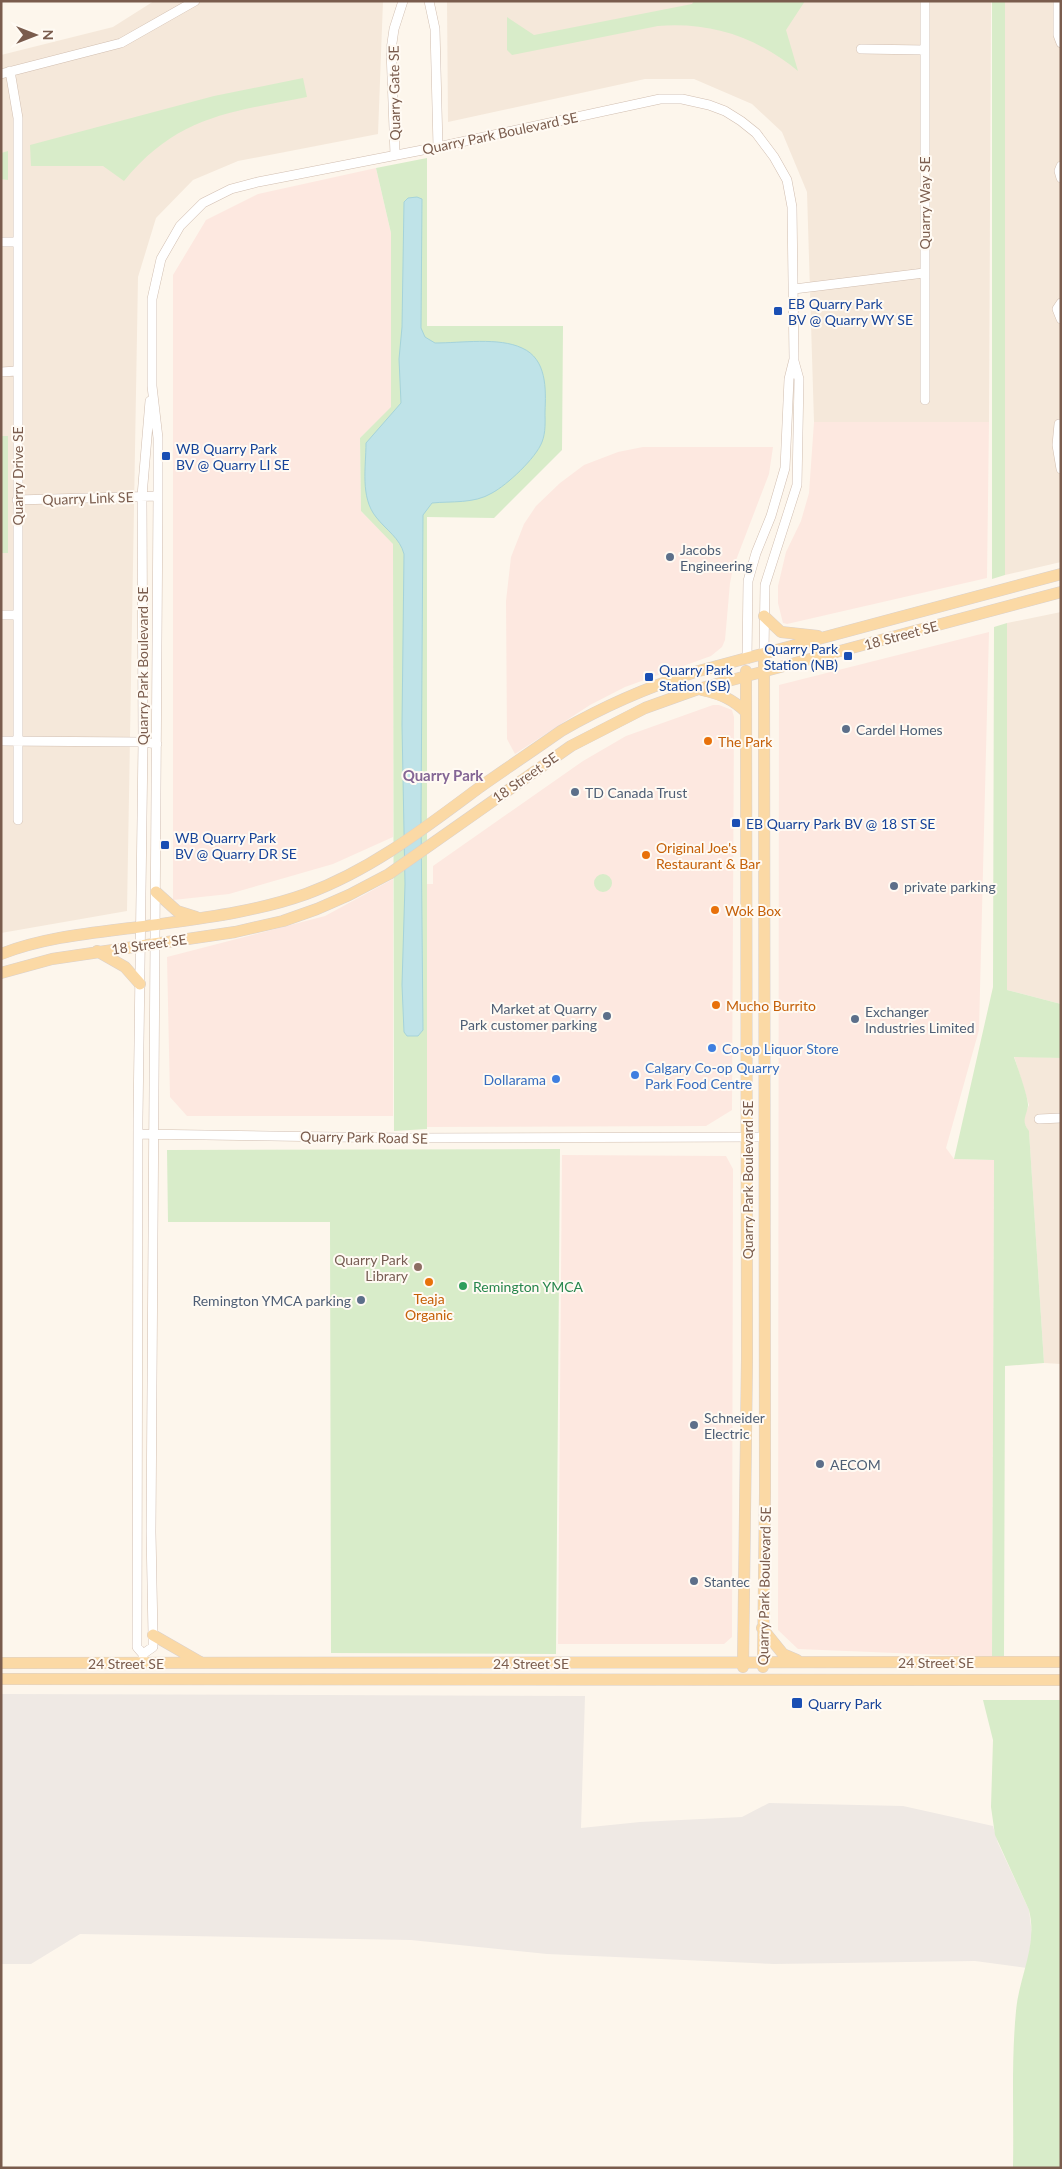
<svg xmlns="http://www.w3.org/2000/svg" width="1062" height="2169" viewBox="0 0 1062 2169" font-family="Lato,sans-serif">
	<rect width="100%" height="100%" fill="#fdf6ec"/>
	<path fill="#f5e8da" d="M154,1h229l-5,133 -140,27 -45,19 -37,38 -18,59 -11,634 -126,22v-878l112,-28z
		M447,1h544l-2,421h-175l-7,-230 -25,-60 -30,-28 -58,-25h-49l-197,43z
		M1005,1h56v561l-56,13z
		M1061,612v392l-54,-14v-367z
		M1014,1056l47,2v306l-17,-1 -15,-231 -4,-7 -2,-7 6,-13z"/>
	<path fill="#fde8e0" d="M376,168l15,65v175l-31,30 1,73 32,32v294l-60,27 -104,30 -56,6v-625l33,-55 52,-26z
		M814,422h175l-2,156 -200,46 -4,-1 -5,-20v-17l8,-34 15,-31 8,-28z
		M643,447h130l-4,27 -36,94 -3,15 -5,57 -3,7 -11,9 -86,31 -35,18 -75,49 -8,-15 -1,-138 5,-44 13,-33 12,-18 24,-23 24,-18 34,-13z
		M989,632l-10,398 -33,118 8,11 40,1 -2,497 -194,-8 -20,-19 1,-945z
		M713,705h6l13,5 2,7 -2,393 -26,16 -279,1v-243h6v-18l150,-105 43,-25z
		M393,879v237h-206l-17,-19 -3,-140 158,-41z
		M562,1155l164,1 7,13 -1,468 -8,7h-166z"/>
	<path fill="#efe9e4" d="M1,1694l584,2 -4,132 59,-6 102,-5 27,-14 134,3 90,20 5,17 31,67 3,25 -5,33 -52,-7 -201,3 -227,-10 -136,-14 -331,-6 -49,30h-30z"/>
	<path fill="#d8ecc9" d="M694,1h111l-19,29 12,41c-42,-34 -86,-49 -140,-45l-146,29 -5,-5v-33l27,18 158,-31z
		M992,1h13v574l-13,4z
		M303,78l4,19c-77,15 -130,19 -183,84l-21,-15h-72l-1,-21 184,-49z
		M8,151v29l-7,-1v-26z
		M427,158v168h136l-1,124 -68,68 -67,-1v612l-33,2 -1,-587 -32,-33 -1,-73 31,-31v-174l-15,-65z
		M1,436h7v117h-7z
		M1007,623v367l54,14v54l-47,-1c3,9 15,42 14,49 -2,11 -7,15 1,25l15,232 -39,3 -1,291h-12l2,-497 -40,-1 39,-172 1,-360z
		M594 883a9 9 0 1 1 18 0a9 9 0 1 1-18 0Z
		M560,1149l-4,505 -225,-1 -1,-431h-162l-1,-72z
		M983,1700h78v468h-48c1,-52 -2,-105 3,-157 3,-35 22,-65 13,-101l-34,-75 -4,-28 2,-67z"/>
	<path fill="#bfe3e8" stroke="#a5d3da" d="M417,197l5,2 -1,129 4,9 10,6c26,0 64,-6 87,5 25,11 24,41 23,64 0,9 1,20 -3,30 -6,16 -35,43 -50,51 -18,11 -41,8 -60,10l-9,12 -2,302 2,213 -5,6h-11l-3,-4 -2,-47 3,-101 -3,-159 2,-171c-4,-16 -18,-24 -28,-37 -16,-20 -10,-50 -10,-74l35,-40 -2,-44 3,-32 2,-125 4,-4z"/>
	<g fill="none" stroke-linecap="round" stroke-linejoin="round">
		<g stroke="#d1beb0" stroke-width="10">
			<path id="minor" d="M429,1l6,28 3,118
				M1058,1v34l3,8
				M861,49l64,1
				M10,71l8,47v702
				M1,74l120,-31 74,-42
				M395,155l-4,-105 3,-21 9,-28
				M1061,166l-2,5 2,7
				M1,242h17
				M794,289l130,-16
				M1061,303l-4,6 4,10
				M1,372l16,-1
				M925,400v-399
				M1059,424l-2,21 4,24
				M17,500l141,-4
				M1,615h16
				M764,654l1,-69 32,-100 2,-106 -5,-18
				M1,741l142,1 14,2
				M1039,1119l22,-1
				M138,1134l264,4 361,-1
				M143,1654l10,-7v-12l-2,-103 7,-1036v-58l-6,-52v-87l9,-40 19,-33 23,-23 28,-14 27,-7 180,-35 222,-48h22l27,6 16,6 16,10 15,12 18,24 13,23 5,27 2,152 -5,20 -4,89 -14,48 -15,37 -8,28 -1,78
				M143,1659v-5l-6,-7 1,-528 5,-377 -1,-246 8,-95"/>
		</g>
		<g stroke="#dad1cd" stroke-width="12">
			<path id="major" d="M764,616l17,16 37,4
				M702,690c19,4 30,9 44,22
				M156,892l21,19 19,6
				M97,951l28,16 15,17
				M1,954c44,-17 91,-21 138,-27 55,-8 114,-14 167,-33 65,-24 119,-66 174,-107 27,-19 54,-37 81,-56 43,-25 87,-44 134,-59l366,-98
				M1,973l51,-14 183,-27 48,-11 34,-12 32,-14 40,-21 182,-128 74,-38 53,-19 363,-97
				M762,1628l21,26 14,6
				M153,1635l47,27
				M1,1663l1060,-1
				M743,1667l4,-309 -1,-687
				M763,1667l2,-175 -1,-838
				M1,1679l1060,1"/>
		</g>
		<use href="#minor" stroke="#fff" stroke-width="9"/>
		<use href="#major" stroke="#fbd9a5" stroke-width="11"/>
	</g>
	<g fill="#1a4fb4" stroke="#fffaf3" stroke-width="2">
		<rect x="773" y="306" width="10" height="10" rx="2.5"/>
		<rect x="161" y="451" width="10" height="10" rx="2.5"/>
		<rect x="843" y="651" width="10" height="10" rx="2.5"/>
		<rect x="644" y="672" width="10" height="10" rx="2.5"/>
		<rect x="731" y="818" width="10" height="10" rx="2.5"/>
		<rect x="160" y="840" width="10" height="10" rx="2.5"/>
		<rect x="791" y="1697" width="12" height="12" rx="2.5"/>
	</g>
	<g fill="#5c6f8a" stroke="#fffaf3" stroke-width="2">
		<circle cx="670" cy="557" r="5"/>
		<circle cx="846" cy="729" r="5"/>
		<circle cx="575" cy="792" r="5"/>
		<circle cx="894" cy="886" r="5"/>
		<circle cx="607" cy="1016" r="5"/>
		<circle cx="855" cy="1019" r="5"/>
		<circle cx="361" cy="1300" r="5"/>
		<circle cx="694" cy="1425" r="5"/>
		<circle cx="820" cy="1464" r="5"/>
		<circle cx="694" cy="1581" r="5"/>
	</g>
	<g fill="#e8710a" stroke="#fffaf3" stroke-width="2">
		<circle cx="708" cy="741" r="5"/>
		<circle cx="646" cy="855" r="5"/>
		<circle cx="715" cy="910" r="5"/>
		<circle cx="716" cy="1005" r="5"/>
		<circle cx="429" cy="1282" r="5"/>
	</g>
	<g fill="#3f7fe0" stroke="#fffaf3" stroke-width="2">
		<circle cx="712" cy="1048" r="5"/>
		<circle cx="635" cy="1075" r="5"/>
		<circle cx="556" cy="1079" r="5"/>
	</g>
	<circle fill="#8d6e63" stroke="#fffaf3" stroke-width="2" cx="418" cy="1267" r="5"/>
	<circle fill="#2e9e5b" stroke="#fffaf3" stroke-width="2" cx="463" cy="1286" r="5"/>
	<g text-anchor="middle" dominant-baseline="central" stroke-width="4" stroke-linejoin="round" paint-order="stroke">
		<g font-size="14" fill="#7a5c4d" stroke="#fffaf3">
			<text transform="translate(394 93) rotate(-91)">Quarry Gate SE</text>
			<text transform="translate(500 133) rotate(-12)">Quarry Park Boulevard SE</text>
			<text transform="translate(924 203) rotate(-90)">Quarry Way SE</text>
			<text transform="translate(17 476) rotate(-90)">Quarry Drive SE</text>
			<text transform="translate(88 498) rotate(-2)">Quarry Link SE</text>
			<text transform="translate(901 635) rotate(-15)">18 Street SE</text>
			<text transform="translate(142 666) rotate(-90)">Quarry Park Boulevard SE</text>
			<text transform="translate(525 777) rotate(-35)">18 Street SE</text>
			<text transform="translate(149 944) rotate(-8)">18 Street SE</text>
			<text transform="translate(364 1137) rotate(1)">Quarry Park Road SE</text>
			<text transform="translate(747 1180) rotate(-90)">Quarry Park Boulevard SE</text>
			<text transform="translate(764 1586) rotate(-89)">Quarry Park Boulevard SE</text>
			<text x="936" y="1662">24 Street SE</text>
			<text x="126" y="1663">24 Street SE</text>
			<text x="531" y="1663">24 Street SE</text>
		</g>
		<g font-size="14" fill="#164399" stroke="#fffaf3" text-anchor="start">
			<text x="788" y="303">EB Quarry Park<tspan x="788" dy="16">BV @ Quarry WY SE</tspan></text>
			<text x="176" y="448">WB Quarry Park<tspan x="176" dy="16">BV @ Quarry LI SE</tspan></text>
			<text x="838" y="648" text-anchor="end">Quarry Park<tspan x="838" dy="16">Station (NB)</tspan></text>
			<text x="659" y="669">Quarry Park<tspan x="659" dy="16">Station (SB)</tspan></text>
			<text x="746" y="823">EB Quarry Park BV @ 18 ST SE</text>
			<text x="175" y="837">WB Quarry Park<tspan x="175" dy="16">BV @ Quarry DR SE</tspan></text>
			<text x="808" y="1703">Quarry Park</text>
		</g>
		<g font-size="14" fill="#4e5e75" stroke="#fffaf3" text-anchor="start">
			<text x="680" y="549">Jacobs<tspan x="680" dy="16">Engineering</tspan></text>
			<text x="856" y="729">Cardel Homes</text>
			<text x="585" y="792">TD Canada Trust</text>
			<text x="904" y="886">private parking</text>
			<text x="597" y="1008" text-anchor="end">Market at Quarry<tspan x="597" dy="16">Park customer parking</tspan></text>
			<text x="865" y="1011">Exchanger<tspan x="865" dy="16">Industries Limited</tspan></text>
			<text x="351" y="1300" text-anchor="end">Remington YMCA parking</text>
			<text x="704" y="1417">Schneider<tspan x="704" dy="16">Electric</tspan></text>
			<text x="830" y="1464">AECOM</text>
			<text x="704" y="1581">Stantec</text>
		</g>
		<g font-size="14" fill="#c56008" stroke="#fffaf3" text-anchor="start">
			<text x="718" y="741">The Park</text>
			<text x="656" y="847">Original Joe's<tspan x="656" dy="16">Restaurant &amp; Bar</tspan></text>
			<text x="725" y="910">Wok Box</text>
			<text x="726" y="1005">Mucho Burrito</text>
			<text x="429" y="1298" text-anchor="middle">Teaja<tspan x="429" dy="16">Organic</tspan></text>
		</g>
		<g font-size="14" fill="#366cbe" stroke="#fffaf3" text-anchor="start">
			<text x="722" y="1048">Co-op Liquor Store</text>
			<text x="645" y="1067">Calgary Co-op Quarry<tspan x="645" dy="16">Park Food Centre</tspan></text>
			<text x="546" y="1079" text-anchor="end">Dollarama</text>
		</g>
		<g font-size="14" fill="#785e54" stroke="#fffaf3" text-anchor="end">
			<text x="408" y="1259">Quarry Park<tspan x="408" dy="16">Library</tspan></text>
		</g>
		<g font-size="14" fill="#27864d" stroke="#fffaf3" text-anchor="start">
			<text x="473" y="1286">Remington YMCA</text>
		</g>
		<g font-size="15" font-weight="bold" fill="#846695" stroke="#fffaf3">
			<text x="443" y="775">Quarry Park</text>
		</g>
	</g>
	<rect width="1062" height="2169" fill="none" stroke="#7a5c4d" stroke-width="5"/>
	<g transform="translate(35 35) rotate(90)" stroke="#fffaf3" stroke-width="4" paint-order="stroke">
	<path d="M0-4L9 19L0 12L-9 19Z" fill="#7a5c4d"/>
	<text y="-8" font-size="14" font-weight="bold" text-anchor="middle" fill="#7a5c4d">N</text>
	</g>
</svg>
